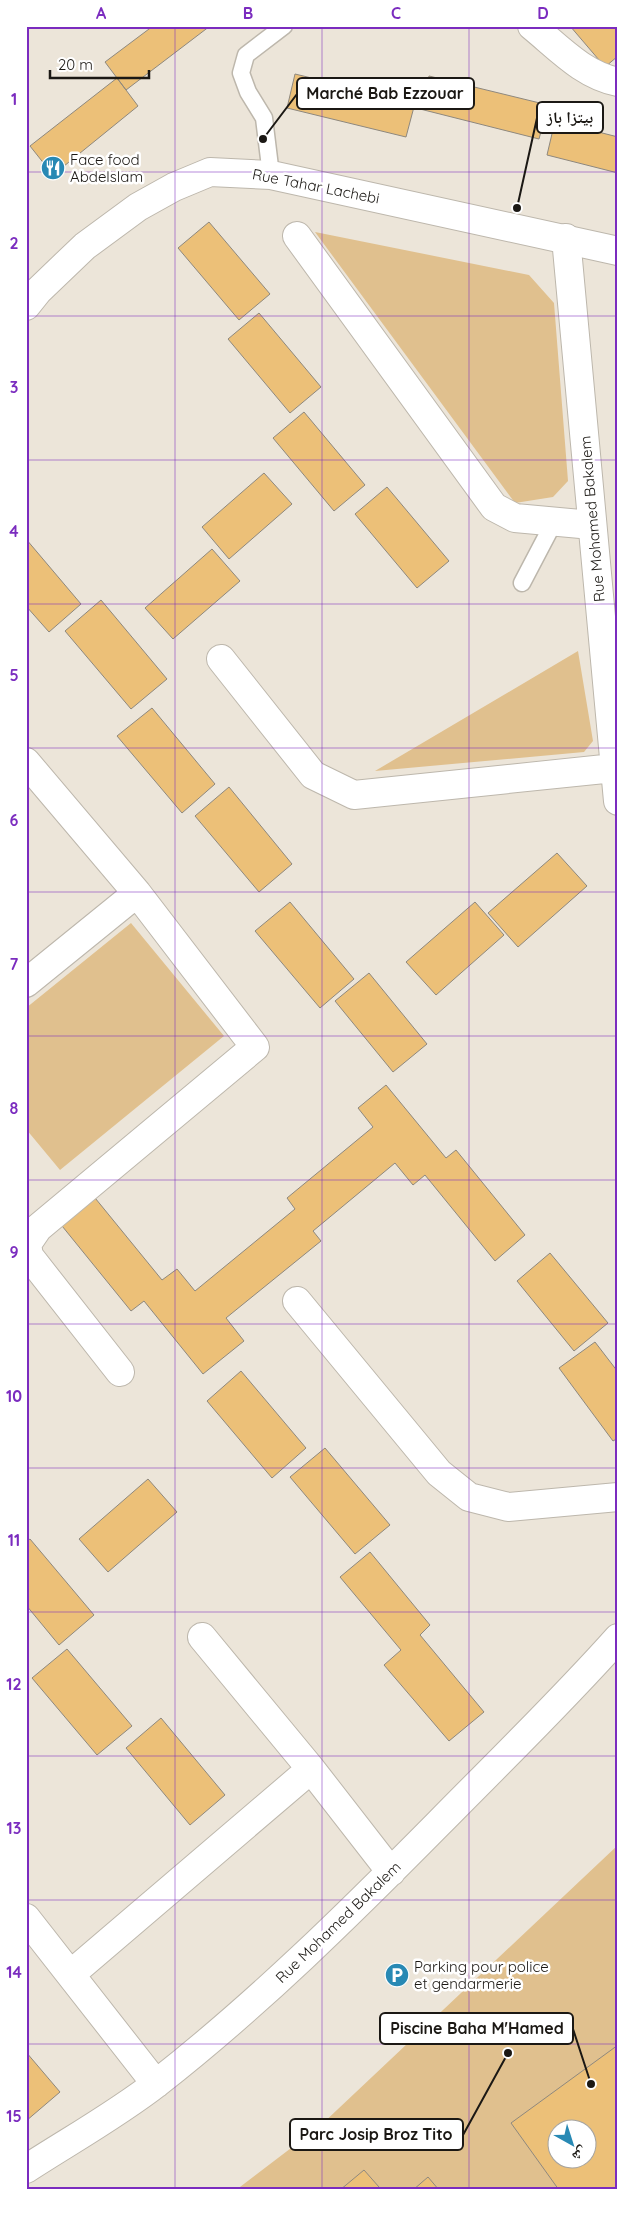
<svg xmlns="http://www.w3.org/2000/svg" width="644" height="2216" viewBox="0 0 644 2216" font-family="Quicksand,'Noto Naskh Arabic',sans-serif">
	<rect width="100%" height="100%" fill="#ece5d9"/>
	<path fill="#e0c08e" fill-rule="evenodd" d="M315,232l214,43 25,28 14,178 -15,16 -38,6z
		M578,651l15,90 -9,11 -209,19z
		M131,923l93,113 -164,134 -34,-41v-121z
		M618,1845v345h-382l84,-64zM556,2128h30v30h-30z"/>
	<path fill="#ecc078" stroke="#8e887e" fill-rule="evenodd" d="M153,26h57l-84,64 -21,-28z
		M570,26h48v30l-13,11z
		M295,74l120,29 -9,34 -119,-29z
		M429,76l119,29 -9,34 -119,-30z
		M117,78l21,28 -85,69 -23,-29z
		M555,121l63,16v36l-71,-18z
		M209,222l61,72 -31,26 -61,-72z
		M259,313l62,74 -31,26 -62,-74z
		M304,412l61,73 -31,26 -61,-73z
		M264,473l28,31 -63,55 -27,-32z
		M387,487l62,74 -32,27 -62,-74z
		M26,539l55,65 -32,28 -23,-26z
		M212,549l28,32 -67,58 -28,-31z
		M101,600l66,79 -36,30 -66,-78z
		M152,708l63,76 -33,29 -65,-77z
		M229,787l63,77 -33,28 -64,-76z
		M557,853l30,33 -69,61 -30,-34z
		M290,902l64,77 -34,29 -65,-77z
		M475,902l29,33 -68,60 -30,-33z
		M369,973l58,71 -34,28 -58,-71z
		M386,1085l60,73 10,-8 69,85 -30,26 -70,-86 -12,10 -18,-22 -82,68 8,10 -95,77 18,23 -41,33 -59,-73 -13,10 -73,-90 33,-28 71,87 15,-11 18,22 100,-82 -8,-11 86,-71 -15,-19z
		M550,1253l58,70 -34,28 -57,-70z
		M595,1342l23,30v66l-5,3 -54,-73z
		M241,1371l65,77 -34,30 -65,-77z
		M325,1448l65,77 -35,29 -65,-77z
		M148,1479l29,33 -69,60 -29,-33z
		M30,1539l64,76 -35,30 -33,-40v-63z
		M370,1552l60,73 -10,10 64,77 -35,29 -65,-76 17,-15 -61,-73z
		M67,1649l65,77 -35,29 -65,-77z
		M161,1718l64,77 -35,30 -64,-77z
		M618,2045v145h-59l-48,-67zM556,2128h30v30h-30z
		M26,2052l34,40 -34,29z
		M364,2170l15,17 -2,3h-37z
		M428,2177l11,13h-26z"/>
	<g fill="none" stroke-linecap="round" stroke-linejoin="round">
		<g stroke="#bdb7ac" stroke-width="19">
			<path id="service" d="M271,175l-7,-57 -16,-26 -7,-19 5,-18 38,-29
				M522,583l32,-61"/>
		</g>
		<g stroke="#bdb7ac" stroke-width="30">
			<path id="minor" d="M532,26c27,22 51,49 86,56
				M297,236l197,271 21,11 77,7
				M566,238l52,563
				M221,659l92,116 41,20 260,-27
				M26,762l111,131 118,154 -217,181 -11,16 2,12 91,116
				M26,983l111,-90
				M297,1301l142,172 30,24 39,10 110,-10
				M202,1637l109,132 80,103
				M26,1918l130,166
				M71,1974l240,-205
				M26,2169c43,-28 90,-54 131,-86 101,-79 192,-169 282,-260 60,-61 122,-121 179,-185"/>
		</g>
		<g stroke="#bdb7ac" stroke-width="30">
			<path id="tertiary" d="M26,306l12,-15 47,-45 53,-39 36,-20 36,-15 61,3 347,76"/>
		</g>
		<use href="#service" stroke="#fff" stroke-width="16"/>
		<use href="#minor" stroke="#fff" stroke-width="28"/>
		<use href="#tertiary" stroke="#fff" stroke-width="28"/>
	</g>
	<path fill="none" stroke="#7b2cbf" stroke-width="1" stroke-opacity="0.55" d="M175,26v2164M322,26v2164M469,26v2164M26,172h592M26,316h592M26,460h592M26,604h592M26,748h592M26,892h592M26,1036h592M26,1180h592M26,1324h592M26,1468h592M26,1612h592M26,1756h592M26,1900h592M26,2044h592"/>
	<defs>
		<g id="restaurant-disc" transform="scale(1.25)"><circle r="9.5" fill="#2889b4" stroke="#fff"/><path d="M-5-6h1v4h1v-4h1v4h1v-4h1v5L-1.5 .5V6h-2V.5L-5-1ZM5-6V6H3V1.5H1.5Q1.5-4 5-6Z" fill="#fff"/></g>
		<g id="parking-disc" transform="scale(1.25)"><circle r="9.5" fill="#2889b4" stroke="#fff"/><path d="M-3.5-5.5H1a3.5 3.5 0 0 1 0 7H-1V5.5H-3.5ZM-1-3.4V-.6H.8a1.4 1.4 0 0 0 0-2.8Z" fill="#fff"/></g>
	</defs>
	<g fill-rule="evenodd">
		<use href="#restaurant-disc" x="53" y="168"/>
		<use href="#parking-disc" x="397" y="1975"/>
	</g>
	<g text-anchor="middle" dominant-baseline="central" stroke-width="5" stroke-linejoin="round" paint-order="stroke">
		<g font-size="15" fill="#1b1814" stroke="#fff" text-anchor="start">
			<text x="70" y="159">Face food<tspan x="70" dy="17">Abdelslam</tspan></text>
			<text x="414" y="1966">Parking pour police<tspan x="414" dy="17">et gendarmerie</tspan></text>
		</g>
		<g font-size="15" fill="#1b1814" stroke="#fff">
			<text transform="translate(316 186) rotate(11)">Rue Tahar Lachebi</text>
			<text transform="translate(592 519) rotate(-95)">Rue Mohamed Bakalem</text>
			<text transform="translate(338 1922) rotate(-44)">Rue Mohamed Bakalem</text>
		</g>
	</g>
	<path fill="none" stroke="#1b1814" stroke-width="2" d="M263 139L297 94M517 208L537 118M591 2084L573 2029M508 2053L463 2135"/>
	<g fill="#1b1814" stroke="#fff" stroke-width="2">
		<circle cx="263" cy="139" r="5"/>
		<circle cx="517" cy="208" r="5"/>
		<circle cx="591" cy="2084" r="5"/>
		<circle cx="508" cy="2053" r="5"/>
	</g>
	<g fill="#fff" stroke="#1b1814" stroke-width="2">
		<rect x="297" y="78" width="177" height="31" rx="5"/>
		<rect x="537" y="102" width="66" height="31" rx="5"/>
		<rect x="380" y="2013" width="193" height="31" rx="5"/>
		<rect x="290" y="2119" width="173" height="31" rx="5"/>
	</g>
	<g font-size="16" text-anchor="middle" font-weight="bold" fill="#1b1814">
		<text x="385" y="99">Marché Bab Ezzouar</text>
		<text x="570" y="123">بيتزا باز</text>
		<text x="477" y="2034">Piscine Baha M'Hamed</text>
		<text x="376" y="2140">Parc Josip Broz Tito</text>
	</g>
	<rect width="644" height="2216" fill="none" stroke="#ffffff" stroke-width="55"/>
	<g transform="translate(572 2144) rotate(141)"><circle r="24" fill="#ffffff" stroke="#a4a3a1"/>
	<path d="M0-4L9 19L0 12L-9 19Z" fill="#2889b4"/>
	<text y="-8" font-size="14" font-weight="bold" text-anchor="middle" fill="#1b1814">ش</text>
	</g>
	<path d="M50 70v8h99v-8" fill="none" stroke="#1b1814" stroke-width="2.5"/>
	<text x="58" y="70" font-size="15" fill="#1b1814" stroke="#ffffff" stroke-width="4" paint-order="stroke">20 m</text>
	<rect x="28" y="28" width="588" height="2160" fill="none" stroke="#7b2cbf" stroke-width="2"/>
	<g font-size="16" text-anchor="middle" font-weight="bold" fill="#7b2cbf">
		<text x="101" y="19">A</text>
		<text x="248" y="19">B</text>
		<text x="396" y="19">C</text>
		<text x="543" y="19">D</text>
		<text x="14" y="105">1</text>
		<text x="14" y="249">2</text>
		<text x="14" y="393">3</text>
		<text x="14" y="537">4</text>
		<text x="14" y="681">5</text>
		<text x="14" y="826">6</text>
		<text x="14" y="970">7</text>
		<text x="14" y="1114">8</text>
		<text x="14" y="1258">9</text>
		<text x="14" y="1402">10</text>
		<text x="14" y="1546">11</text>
		<text x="14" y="1690">12</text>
		<text x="14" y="1834">13</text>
		<text x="14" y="1978">14</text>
		<text x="14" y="2122">15</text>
	</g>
</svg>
